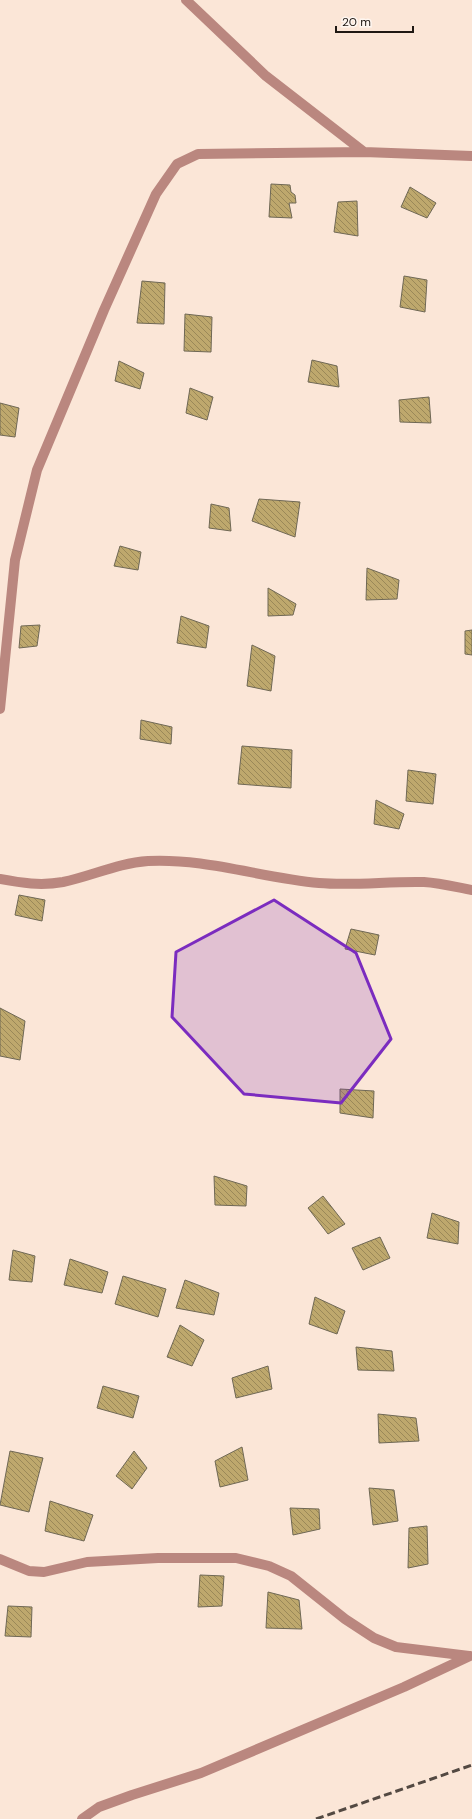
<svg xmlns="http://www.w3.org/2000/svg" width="472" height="1819" viewBox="0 0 472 1819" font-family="'DM Sans',sans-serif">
	<defs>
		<pattern id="building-back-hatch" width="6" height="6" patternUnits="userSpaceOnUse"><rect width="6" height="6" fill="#bea86d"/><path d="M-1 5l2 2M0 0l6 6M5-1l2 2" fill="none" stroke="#9a8858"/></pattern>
	</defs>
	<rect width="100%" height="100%" fill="#fbe6d7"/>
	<path fill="url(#building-back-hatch)" stroke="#6f6855" d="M271,184l19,1 1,7 4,3 1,8h-7l3,15 -23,-1z
		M410,187l26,16 -9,15 -26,-11z
		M357,201l1,35 -24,-4 4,-30z
		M404,276l23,4 -2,32 -25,-5z
		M142,281l23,2 -1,41 -27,-1z
		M185,314l27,3 -1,35 -27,-1z
		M312,360l25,6 2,21 -31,-5z
		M119,361l25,12 -4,16 -25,-8z
		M190,388l23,9 -6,23 -21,-7z
		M429,397l2,26 -31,-1 -1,-22z
		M0,403l19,5 -4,29 -15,-2z
		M259,499l41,3 -5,35 -43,-16z
		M211,504l18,4 2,23 -22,-3z
		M120,546l21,6 -3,18 -24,-4z
		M367,568l32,12 -2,19 -31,1z
		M268,588l28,16 -3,11 -25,1z
		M181,616l28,10 -3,22 -29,-5z
		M40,625l-3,21 -18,2 2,-22z
		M472,630v25l-7,-1v-23z
		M252,645l23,11 -4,35 -24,-5z
		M141,720l31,7 -1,17 -31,-5z
		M242,746l50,4 -1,38 -53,-4z
		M408,770l28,4 -3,30 -27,-3z
		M376,800l28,14 -5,15 -25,-5z
		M19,895l26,5 -3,21 -27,-6z
		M351,929l28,6 -4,20 -30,-6z
		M0,1008l25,13 -5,39 -20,-4z
		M340,1089l34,2 -1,27 -33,-5z
		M214,1176l33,10 -1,20 -31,-1z
		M323,1196l22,28 -17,10 -20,-26z
		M432,1213l27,9 -1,22 -31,-6z
		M380,1237l10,21 -27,12 -11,-22z
		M13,1250l22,6 -3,26 -23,-2z
		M70,1259l38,13 -6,21 -38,-8z
		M123,1276l43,13 -8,28 -43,-13z
		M185,1280l34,13 -5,22 -38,-7z
		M315,1297l30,14 -8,23 -28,-10z
		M180,1325l24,15 -12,26 -25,-9z
		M356,1347l36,4 2,20 -36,-1z
		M268,1366l4,23 -36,9 -4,-20z
		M103,1386l36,10 -6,22 -36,-10z
		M378,1414l38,4 3,23 -40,2z
		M242,1447l6,33 -28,7 -5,-26z
		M10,1451l33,7 -14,54 -29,-7z
		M134,1451l13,17 -15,21 -16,-13z
		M369,1488l25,2 4,31 -25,4z
		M50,1501l43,14 -9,26 -39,-10z
		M290,1508l29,1 1,20 -27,6z
		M427,1526l1,38 -20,4 1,-40z
		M200,1575l24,1 -2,30 -24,1z
		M268,1592l31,8 3,29 -36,-1z
		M8,1606l24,1 -1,30 -26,-1z"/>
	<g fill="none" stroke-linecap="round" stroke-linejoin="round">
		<path stroke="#ba877f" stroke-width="10" d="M186,0l80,76 98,76
			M0,709l15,-149 22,-90 67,-160 52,-116 21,-30 21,-10 166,-2 108,4
			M0,879c21,4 41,7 63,3 29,-6 55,-19 85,-21 58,-3 114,17 171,22 35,3 70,-2 105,-1 16,1 32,5 48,8
			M0,1559l29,12 15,1 43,-10 71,-4h78l33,8 22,10 54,43 29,19 22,9 73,9
			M82,1819l17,-12 33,-12 69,-22 203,-86 66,-31"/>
		<path stroke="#534942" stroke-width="3" stroke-dasharray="8 4" stroke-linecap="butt" d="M316,1819l156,-54"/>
	</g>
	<path fill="#7b2cbf" fill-opacity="0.2" stroke="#7b2cbf" stroke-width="3" stroke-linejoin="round" d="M274,900l82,53 35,86 -50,64 -97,-9 -72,-77 4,-65z"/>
	<path d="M336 26v6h77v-6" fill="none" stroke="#1f1813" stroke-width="2"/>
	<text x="342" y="26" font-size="12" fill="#1f1813" stroke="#fef6f0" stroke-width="3" paint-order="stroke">20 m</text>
</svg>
